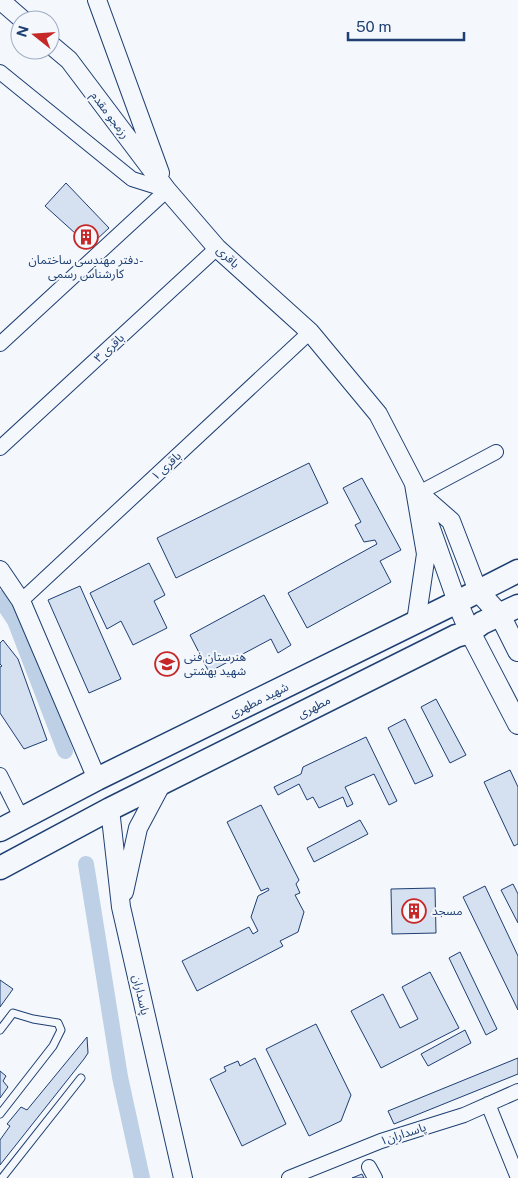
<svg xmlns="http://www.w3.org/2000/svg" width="518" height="1178" viewBox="0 0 518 1178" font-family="'Public Sans','Noto Sans Arabic',sans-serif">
	<rect width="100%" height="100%" fill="#f4f7fb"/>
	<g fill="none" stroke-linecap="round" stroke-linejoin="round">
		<path stroke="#bed0e5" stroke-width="16" d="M0,598l15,23 50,130
			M86,864l34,213 22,101"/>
	</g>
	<path fill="#d5e0f0" stroke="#1d3f73" d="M66,183l43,45 -13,12 -13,-13 -7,7 -31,-28z
		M83,227l13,13 -8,8 -12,-14z
		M309,463l19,40 -152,75 -19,-40z
		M362,478l39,72 -21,11 11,21 -84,46 -19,-35 89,-49 -2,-4 -11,2 -9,-17 6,-3 -18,-34z
		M149,563l16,32 -11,6 13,27 -34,17 -12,-24 -14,8 -17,-36z
		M80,586l41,93 -32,14 -41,-93z
		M264,595l27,50 -13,8 -7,-14 -62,33 -19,-37z
		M3,640l15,19 29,81 -23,9 -24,-36v-46l2,-1 -2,-2v-21z
		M436,699l30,56 -16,8 -29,-56z
		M405,719l28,57 -18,8 -27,-56z
		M366,737l31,64 -8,4 -15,-31 -29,13 8,17 -6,3 -4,-10 -24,11 -6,-11 -6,3 -8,-16 -21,11 -4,-8 27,-13 2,-7z
		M510,770l8,17v57l-4,2 -30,-64z
		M261,805l38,75 -3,4 4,9 -5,2 9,17 -6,20 -18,9 3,5 -86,45 -15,-30 67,-34 4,7 5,-3 -7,-14 7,-21 11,-6 -1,-2 -7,3 -34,-69z
		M360,820l8,14 -54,28 -7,-14z
		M513,884l5,10v29l-17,-33z
		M485,886l33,70v54l-55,-113z
		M435,888l1,45 -44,1 -1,-45z
		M460,952l37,77 -11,6 -37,-77z
		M430,972l29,56 -78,40 -30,-57 32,-17 17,34 18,-9 -16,-32z
		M0,980l13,9 -13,18z
		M316,1024l35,71 -10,26 -32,15 -43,-87z
		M465,1030l6,13 -43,23 -7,-12z
		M87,1037l1,16 -4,6 -84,106v-25l10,-14 -3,-2 14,-17 6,3z
		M255,1058l31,66 -44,22 -32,-67 16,-8 -2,-4 14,-6 2,5z
		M518,1058v16l-124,50 -6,-13z
		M0,1071l6,5 -3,5 5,6 -8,11z
		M362,1174l2,4h-12z"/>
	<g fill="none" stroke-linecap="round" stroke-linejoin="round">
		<g stroke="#1d3f73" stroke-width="9">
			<path id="service" d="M0,1030l13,-17 20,6 25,4 3,7 -8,16 -53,68
				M2,1178l79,-100"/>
		</g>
		<g stroke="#1d3f73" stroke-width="16">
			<path id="minor" d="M0,72l132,107 35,11 -167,154
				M0,448l217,-200
				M419,493l77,-41
				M21,601l289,-269
				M0,775l22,44
				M488,1104l30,74
				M369,1167l6,11
				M289,1178l92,-37 83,-26 54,-24"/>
		</g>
		<g stroke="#1d3f73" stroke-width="20">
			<path id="tertiary" d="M0,0l23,20
				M97,0l63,173
				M50,44l19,16 98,130 50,58 93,84 68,82 41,79 32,28 27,70
				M414,484l12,70 -10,68
				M428,520l29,82
				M0,570l21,31 76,178
				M110,809l11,98 62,271
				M124,892l14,-64 24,-45"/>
		</g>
		<g stroke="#1d3f73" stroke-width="22">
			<path id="secondary" d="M478,591l22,24 18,36
				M457,602l13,30 48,92"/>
		</g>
		<g stroke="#1d3f73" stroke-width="25">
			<path id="primary" d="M0,830l97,-51 360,-177 61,-31
				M0,868l110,-59 346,-173 14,-4 12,-9 36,-17"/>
		</g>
		<use href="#service" stroke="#f4f7fb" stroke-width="7"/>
		<use href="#minor" stroke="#f4f7fb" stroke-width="14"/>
		<use href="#tertiary" stroke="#f4f7fb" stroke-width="18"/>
		<use href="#secondary" stroke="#f4f7fb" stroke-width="20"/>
		<use href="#primary" stroke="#f4f7fb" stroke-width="22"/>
	</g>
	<defs>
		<g id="building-ring" transform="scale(1.25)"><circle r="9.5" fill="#f4f7fb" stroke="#c62828" stroke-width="1.5"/><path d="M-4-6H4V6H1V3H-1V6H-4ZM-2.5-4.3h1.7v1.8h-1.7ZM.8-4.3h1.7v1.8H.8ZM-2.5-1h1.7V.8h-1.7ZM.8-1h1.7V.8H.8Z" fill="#c62828"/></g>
		<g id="school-ring" transform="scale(1.25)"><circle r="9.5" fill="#f4f7fb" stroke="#c62828" stroke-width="1.5"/><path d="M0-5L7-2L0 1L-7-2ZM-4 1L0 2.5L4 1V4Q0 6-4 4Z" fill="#c62828"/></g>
	</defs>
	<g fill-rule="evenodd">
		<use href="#building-ring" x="86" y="237"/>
		<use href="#school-ring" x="167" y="664"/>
		<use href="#building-ring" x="414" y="911"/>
	</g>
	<g text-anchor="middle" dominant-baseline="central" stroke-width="4" stroke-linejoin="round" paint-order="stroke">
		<g font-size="12" fill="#1d3f73" stroke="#f4f7fb">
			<text transform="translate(110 115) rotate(53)">رزمجو مقدم</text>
			<text transform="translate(228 257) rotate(43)">باقری</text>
			<text transform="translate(109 348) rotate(-43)">باقری ۳</text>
			<text transform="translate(166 466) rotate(-43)">باقری ۱</text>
			<text transform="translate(259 700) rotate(-26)">شهید مطهری</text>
			<text transform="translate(314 707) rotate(-27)">مطهری</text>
			<text transform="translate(141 995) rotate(77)">پاسداران</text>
			<text transform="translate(403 1134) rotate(-18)">پاسداران۱</text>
		</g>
		<g font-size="12" fill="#1d3f73" stroke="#f4f7fb" text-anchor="start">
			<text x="86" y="260" text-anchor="middle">دفتر مهندسی ساختمان-<tspan x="86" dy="14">کارشناس رسمی</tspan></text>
			<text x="184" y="657">هنرستان فنی<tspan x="184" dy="14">شهید بهشتی</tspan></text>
			<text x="432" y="911">مسجد</text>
		</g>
	</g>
	<g transform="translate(35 35) rotate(287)"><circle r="24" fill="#f4f7fb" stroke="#9eadc5"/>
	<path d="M0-4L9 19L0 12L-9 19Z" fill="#c62828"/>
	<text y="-8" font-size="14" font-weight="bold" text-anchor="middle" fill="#1d3f73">N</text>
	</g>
	<path d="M348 32v8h116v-8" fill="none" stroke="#1d3f73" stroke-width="2.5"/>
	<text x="356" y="32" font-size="15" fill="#1d3f73" stroke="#f4f7fb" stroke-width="4" paint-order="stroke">50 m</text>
</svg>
